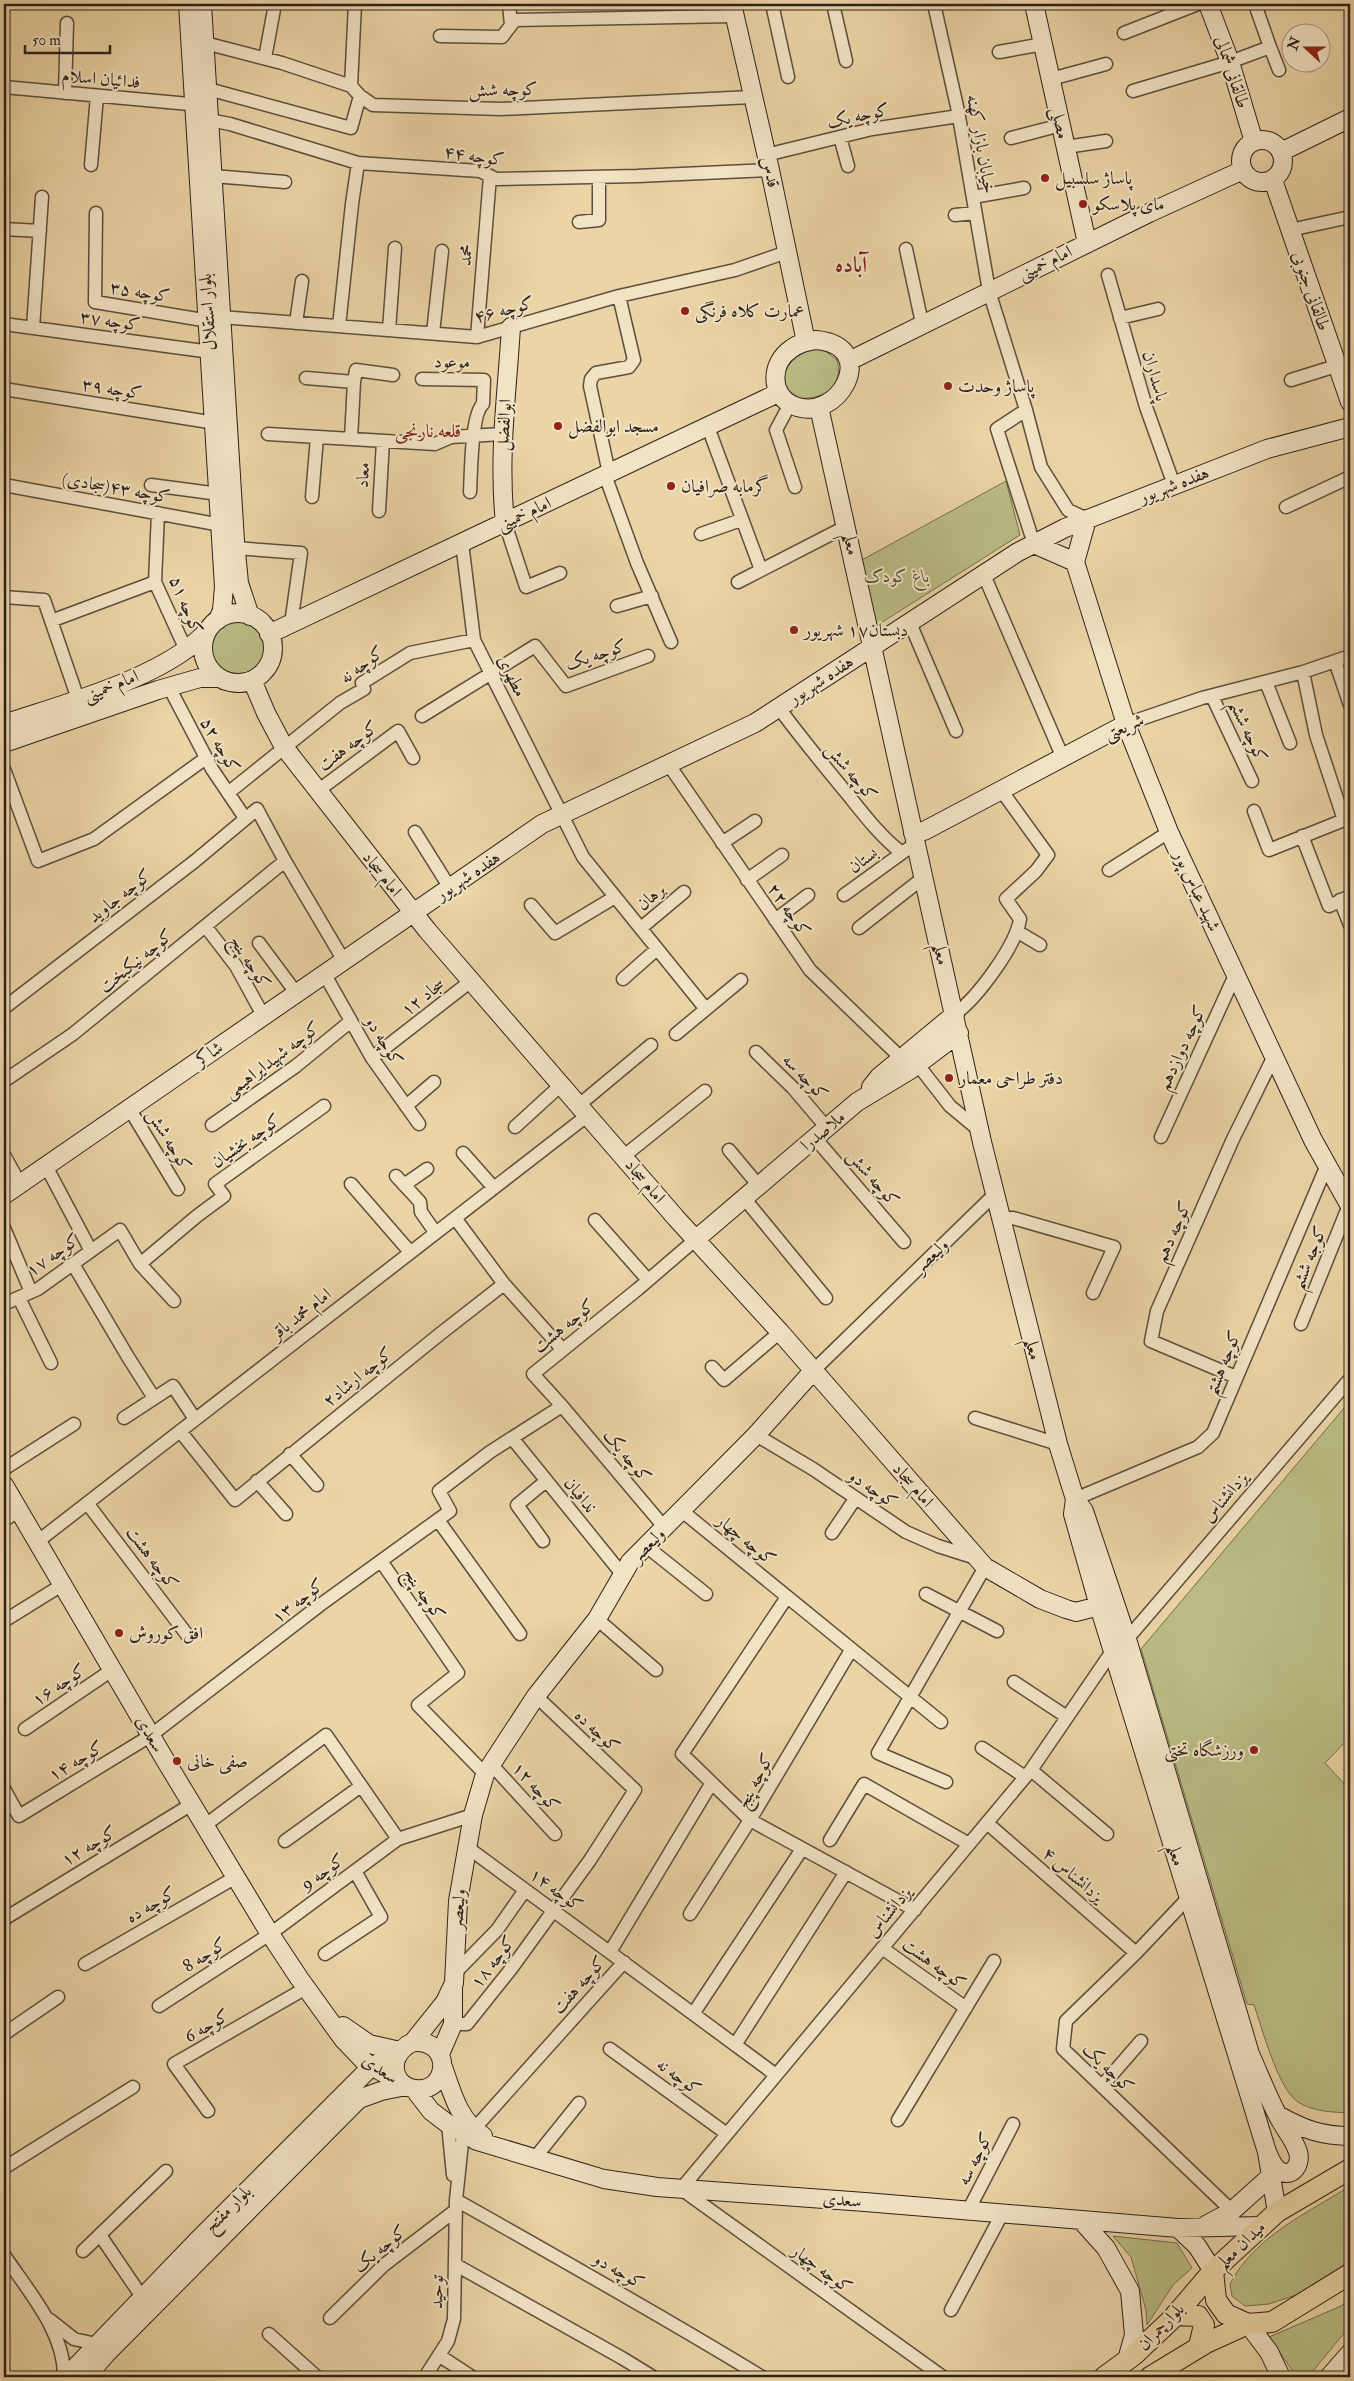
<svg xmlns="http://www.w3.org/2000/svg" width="1354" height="2381" viewBox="0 0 1354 2381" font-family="'IM FELL Double Pica',Amiri,serif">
	<rect width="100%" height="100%" fill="#ebd4a6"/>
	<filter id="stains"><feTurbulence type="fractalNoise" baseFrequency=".004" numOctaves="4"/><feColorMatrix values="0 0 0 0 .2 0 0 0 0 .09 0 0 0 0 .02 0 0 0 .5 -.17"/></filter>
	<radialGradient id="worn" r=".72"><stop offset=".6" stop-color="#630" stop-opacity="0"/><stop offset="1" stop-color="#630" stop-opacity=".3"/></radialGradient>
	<path fill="#babc84" stroke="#736e4f" d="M814,349l10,1 13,10c7,25 -13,40 -37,38 -31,-15 -12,-43 14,-49z
		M1006,481l14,54 -144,91 -16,-65z
		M211 647a27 27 0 1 1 54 0a27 27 0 1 1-54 0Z
		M1350,1401v336l-25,26 25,27v323c-18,-1 -36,-1 -52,-11 -20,-13 -36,-74 -44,-97l-7,-1 -106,-355z
		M1350,2186v75l-54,34 -27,9 -24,2 -13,-10 -2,-12c25,-48 76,-70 120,-98z
		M1113,2236l64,7 15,25 -19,17 -26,40 -1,-15 -15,-53z
		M1350,2298v28l-42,51h-11l-28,-40 72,-31z"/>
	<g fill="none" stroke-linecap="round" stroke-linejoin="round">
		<g stroke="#5c4e3d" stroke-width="15">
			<path id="street" d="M509,4l2,21
				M772,4l16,73
				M833,4l13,57
				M934,4l24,107 31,180 37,119 15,57 27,43 19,9
				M1124,33l74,-29
				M440,36l62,1 13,-17 219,-4
				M205,43l77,20 69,23 9,10 13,9 128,4 251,-12
				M1270,47l9,23
				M999,52l44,-8
				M265,58l10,-54
				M1051,79l55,-15
				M351,86l4,-82
				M4,87l196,18
				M208,89l143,39 9,-32
				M1133,91l97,-29 40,-15 -13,-37
				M65,93l2,-70
				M209,120l21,4 128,39 122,8 16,8 141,-3 133,-6
				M840,137l8,29
				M1011,138l50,-13
				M1066,147l40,-6
				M766,155l106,-26 87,-13
				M91,165l6,-69
				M213,176l72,6
				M973,197l51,-9
				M96,213l-1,89 114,19
				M955,215l20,-2
				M579,222l20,-2v-43
				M4,229l36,2
				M1290,230l60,-13
				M906,249l16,74
				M1108,275l38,132 28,78
				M221,317l256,20 142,-41 116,-26 52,-18
				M1120,318l38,-9
				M296,323l6,-42
				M4,324l207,28
				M339,326l13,-122 6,-41
				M33,328l9,-131
				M389,330l6,-82
				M433,333l9,-82
				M477,337l13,-161
				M306,378l48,4 -3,57
				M422,379l62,1 -1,24c-12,10 -12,71 -13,88
				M1291,380l45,-14
				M354,382l2,-12 37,5
				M4,389l211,34
				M790,404l-14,26 19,57
				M1026,410l-29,19 37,115
				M708,427l53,143
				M268,434l167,10 16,-7 51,-3
				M609,473l-19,-87 1,-7 5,-6 33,-6 5,-7 -15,-64
				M605,475l32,88 34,79
				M4,485l217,40
				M151,485l68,9
				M312,497l5,-60
				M1286,507l64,-30
				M379,511l4,-70
				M158,513l-3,69 31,68
				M505,523l21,64 34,-14
				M701,534l40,-14
				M462,543l12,97 109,217 122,151
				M235,548l66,5 -10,71
				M984,575l79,183
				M738,582l109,-56
				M4,597l40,3 34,99
				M617,606l35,-10
				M51,621l104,-39
				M910,623l46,108
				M1335,661l15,44
				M1266,682l24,61
				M169,687l43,82 33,49
				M1212,696l40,85
				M779,708c22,30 46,59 70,88 16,20 33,42 53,57
				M422,716l113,-70 31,40 82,-30
				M1126,724l76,-26 101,-26 47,-16
				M669,765l141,205 91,88
				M4,769l34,92 56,-22 112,-81
				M319,790l79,-59 15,27
				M228,793l112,-90 24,-14 -2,-6 48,-30 64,-13
				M1254,811l15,39 75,-30 -28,-85 -13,-63
				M415,832l35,56
				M1302,836l27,70 21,-10
				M722,843l33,-22
				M1109,870l60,-38
				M747,880l35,-25
				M844,895l65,-47
				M1340,900l10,25
				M531,905l24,28 60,-36
				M775,920l33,-25
				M206,927l30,39 28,51
				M641,928l43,-36
				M859,928l64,-50
				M1018,932l22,13
				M259,943l38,51
				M325,975l47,83 47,66
				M623,979l34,-30
				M4,1008l191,-147 62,-52 28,52 59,100
				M955,1014c22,-16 61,-68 65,-95l-14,-20 30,-28 12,-16 -47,-65
				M676,1034l65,-54
				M756,1052l37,36 34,40
				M372,1058l99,-77
				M918,1065l32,41 30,25
				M4,1081l69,-47 212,-173
				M579,1105l72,-60
				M406,1106l28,-24
				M129,1108l49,81
				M212,1125l84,-59 55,-45
				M515,1127l46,-42
				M1161,1137l75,-164
				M815,1138l89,104
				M729,1150l30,36
				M463,1153l31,35
				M4,1155l16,29
				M624,1156l81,-65
				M46,1166l45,85
				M396,1176l24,26 1,10 14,20
				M351,1184l59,68
				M404,1185l23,-16
				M744,1198l82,100
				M455,1218l49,66 58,65
				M1001,1219l12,-1 101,29 -21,46
				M595,1220l53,60
				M4,1228l27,64
				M73,1264l55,93 26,41
				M140,1264l57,-48 27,-20 -9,-12 109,-78
				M19,1298l32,65
				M4,1304l34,-15 82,-59 20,34 34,37
				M1301,1324l48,-119
				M712,1367l12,13 56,-48
				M813,1371l182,-177
				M1236,1377l-85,-36 6,-30 76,-172 41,-83
				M562,1406l103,122
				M124,1418l49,-32 22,33
				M975,1418l83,26
				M180,1431l55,69 205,-166 64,-50
				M756,1435l57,34 93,63 32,14 38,12
				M512,1438l110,136
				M290,1454l27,31
				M4,1469l70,-45
				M257,1481l29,33
				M1075,1499l123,-52 15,-14 114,-268
				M87,1503l101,133
				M682,1511l259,211
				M4,1520l15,-9
				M438,1520l82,114
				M832,1533l23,-34
				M543,1541l-26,-36 29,-24
				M37,1542l551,-427
				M646,1546l60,48
				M381,1561l77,112 -40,32 67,69
				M926,1594l71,37
				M597,1619l59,51
				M4,1621l58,-36
				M851,1650l-101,170 165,90
				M1014,1682l53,35
				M25,1729l87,-59
				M982,1748l43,29
				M491,1764l64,70
				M1031,1770l76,64
				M946,1782l-68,-29 107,-186
				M4,1789l15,27 131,-80 170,-131 130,-94 -11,-20 51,-39 72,-46 -29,-32 105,-85 57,-49
				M987,1823l149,130
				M204,1826l122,-91 72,104 75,-24
				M830,1840l34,-56 105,60
				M285,1841l76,-55
				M467,1847l309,228
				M1189,1897l-53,56 -70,68 -3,28 169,162
				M690,1914l60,-94 -68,-66 105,-157
				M4,1919l188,-115
				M882,1948l84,60
				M610,1952l101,-168
				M325,1954l56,-37 -26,-46
				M85,1964l151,-87
				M453,1975l44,-45 28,-40
				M159,2006l111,-72 128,-95
				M693,2014l109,-165
				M453,2024h14l44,-55 79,-109 45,-70 -99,-94
				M4,2034l54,-37
				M735,2045l111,-173
				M610,2049l117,85
				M1102,2086l39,-45
				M208,2111l-34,-47 132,-76
				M898,2120l96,-159
				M448,2124l5,51
				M474,2129l150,-167
				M534,2159l45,-56
				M4,2168l129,-81
				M456,2200c103,58 206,116 306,177
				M968,2211l45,-87
				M100,2235l42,62
				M83,2251l83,-80
				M4,2255c24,36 61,77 60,122
				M456,2265l166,93 31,19
				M951,2310l51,-96
				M330,2318l54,-53 72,-55
				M50,2320l24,19 22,5
				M269,2334l48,43
				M440,2356l32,21
				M425,2377l23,-36 6,-22 2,-119 7,-67
				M943,2377l-262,-188 350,-419 82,-120 14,-11 25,-29 198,-231"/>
		</g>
		<g stroke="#2c211a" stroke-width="20">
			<path id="secondary" d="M188,4l36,583 -2,23 -4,10
				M202,4l33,537 4,42 11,33
				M732,4l38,166 36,172
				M1034,4l53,239
				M1208,4l22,58 24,80
				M1241 161a21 21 0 1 1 42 0a21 21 0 1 1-42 0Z
				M1281,152l69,-34
				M1273,180l77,222
				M816,340c66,6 22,86 -24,65 -23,-12 -21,-42 -1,-56 8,-6 16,-8 25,-9z
				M849,361l300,-148 94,-43
				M819,407l163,735 76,302 17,55 9,12 43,128 123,415c9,20 17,41 27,60 6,13 17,25 21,38 4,14 -8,28 -21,17 -5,-4 -7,-11 -10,-17
				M505,523c-7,-66 2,-130 6,-196
				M1034,544l41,18
				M1075,562l51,162 43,108 144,308 37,66
				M1075,562l12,-43
				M203 648a35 35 0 1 1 70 0a35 35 0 1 1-70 0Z
				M269,634l509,-241
				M252,680l14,33 18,34 143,183 249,288 104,114 205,235 55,32 26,10 10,3 23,-6
				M4,724c59,-20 163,-47 204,-94
				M4,743l154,-53 42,-12h19
				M913,833l11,-2 202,-107
				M871,1087l8,-10 76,-63
				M4,1195l538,-371 213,-101 263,-171 47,-24 202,-79 83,-22
				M695,1240l162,-138 53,-32 49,-37
				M4,1485l160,273 106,176 29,44 44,61 22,23 39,23
				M1075,1499l-2,15 26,92 168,546 10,60
				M343,2026l26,18 31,7
				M413,2042c41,-3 36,52 2,47 -6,-1 -12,-4 -16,-9 -10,-15 -1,-31 14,-38l32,-40 9,-19 4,-82 15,-86 12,-41 51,-78 61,-77 33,-57 126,-127 57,-64
				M440,2054l13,-30v-36
				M443,2067c9,26 16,54 40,69
				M414,2089l17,22 17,13 29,17 127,38 53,8 208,15 313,26 83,-2
				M1278,2115c24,14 44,21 72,21
				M1081,2220l25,28 24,43 4,44 -7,25
				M1206,2225l26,-14 39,-35
				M1178,2228l19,18 16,25
				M1248,2324l21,28 12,25
				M66,2377l132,-137 173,-173 9,-5
				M86,2377l20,-23 253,-255 22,-8 25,-5
				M1329,2377l21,-24"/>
		</g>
		<g stroke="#2c211a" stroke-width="22">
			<path id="primary" d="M1213,2271l3,29 10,14 22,10 24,-2 78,-48
				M1175,2315l23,1 6,9 -5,21
				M1104,2377l30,-22 38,-36 41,-48 64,-59 73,-43
				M1150,2377l56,-34 42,-19"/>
		</g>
		<use href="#street" stroke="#f2e3c5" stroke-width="12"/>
		<use href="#secondary" stroke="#f2e3c5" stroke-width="18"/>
		<use href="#primary" stroke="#ebd4a6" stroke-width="20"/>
	</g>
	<g fill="#8f2418" stroke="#f2e3c5" stroke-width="2">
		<circle cx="1045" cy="178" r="5"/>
		<circle cx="1083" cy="204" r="5"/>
		<circle cx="685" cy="311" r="5"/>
		<circle cx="948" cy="386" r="5"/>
		<circle cx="558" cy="426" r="5"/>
		<circle cx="671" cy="486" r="5"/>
		<circle cx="794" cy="630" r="5"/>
		<circle cx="949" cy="1078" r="5"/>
		<circle cx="119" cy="1633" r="5"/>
		<circle cx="1254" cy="1750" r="5"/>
		<circle cx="177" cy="1761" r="5"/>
	</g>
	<g text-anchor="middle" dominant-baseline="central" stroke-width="4" stroke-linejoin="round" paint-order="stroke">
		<g font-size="18" fill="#2c211a" stroke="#f2e3c5">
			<text transform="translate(1232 72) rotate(72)">طالقانی شمالی</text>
			<text transform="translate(101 79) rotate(5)">فدائیان اسلام</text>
			<text transform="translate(503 90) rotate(-1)">کوچه شش</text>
			<text transform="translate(858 116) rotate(-12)">کوچه یک</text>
			<text transform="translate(1060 123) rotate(78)">مصلی</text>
			<text transform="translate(981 144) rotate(80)">خیابان بازار کهنه</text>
			<text transform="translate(474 156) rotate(8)">کوچه ۴۴</text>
			<text transform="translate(770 172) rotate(76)">قدس</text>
			<text transform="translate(466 255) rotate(-85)">محمد</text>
			<text transform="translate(1045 263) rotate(-26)">امام خمینی</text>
			<text transform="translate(1311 291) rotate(71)">طالقانی جنوبی</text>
			<text transform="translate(140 292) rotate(9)">کوچه ۳۵</text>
			<text transform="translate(504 310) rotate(-14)">کوچه ۴۶</text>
			<text transform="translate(208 312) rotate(-94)">بلوار استقلال</text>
			<text transform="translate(110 321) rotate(8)">کوچه ۳۷</text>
			<text transform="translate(452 362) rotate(1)">موعود</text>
			<text transform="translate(1155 376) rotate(74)">پاسداران</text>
			<text transform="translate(112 389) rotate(9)">کوچه ۳۹</text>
			<text transform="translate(504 425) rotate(-86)">ابوالفضل</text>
			<text transform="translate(363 475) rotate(-87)">معاد</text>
			<text transform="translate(1174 485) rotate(-21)">هفده شهریور</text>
			<text transform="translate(116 488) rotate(10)">کوچه ۴۳(سجادی)</text>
			<text transform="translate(524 514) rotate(-25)">امام خمینی</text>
			<text transform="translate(851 544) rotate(78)">معلم</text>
			<text transform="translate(186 605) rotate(68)">کوچه ۵۱</text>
			<text transform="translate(596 655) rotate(-18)">کوچه یک</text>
			<text transform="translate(362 665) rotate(-37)">کوچه نه</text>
			<text transform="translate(512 676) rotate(64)">مطهری</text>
			<text transform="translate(821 680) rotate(-33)">هفده شهریور</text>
			<text transform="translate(111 686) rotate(-22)">امام خمینی</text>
			<text transform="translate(1124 727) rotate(-24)">شریعتی</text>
			<text transform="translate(1248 731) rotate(65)">کوچه ششم</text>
			<text transform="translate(220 745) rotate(60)">کوچه ۵۲</text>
			<text transform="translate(348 746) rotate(-37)">کوچه هفت</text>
			<text transform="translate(851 772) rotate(50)">کوچه شش</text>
			<text transform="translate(863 860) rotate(-36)">بستان</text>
			<text transform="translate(382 874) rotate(52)">امام سجاد</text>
			<text transform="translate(468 876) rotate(-34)">هفده شهریور</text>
			<text transform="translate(1197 891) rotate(65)">شهید عباس پور</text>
			<text transform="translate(120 896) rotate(-38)">کوچه جاوید</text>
			<text transform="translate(651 897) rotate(-40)">برهان</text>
			<text transform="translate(789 910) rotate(55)">کوچه ۲۲</text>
			<text transform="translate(941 954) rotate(77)">معلم</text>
			<text transform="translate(136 961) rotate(-39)">کوچه نیکبخت</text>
			<text transform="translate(250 962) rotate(57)">کوچه پنج</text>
			<text transform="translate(423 997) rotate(-38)">سجاد ۱۲</text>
			<text transform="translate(384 1041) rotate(58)">کوچه دو</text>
			<text transform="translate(1182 1048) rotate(-65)">کوچه دوازدهم</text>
			<text transform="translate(209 1054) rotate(-34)">شاکر</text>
			<text transform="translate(272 1060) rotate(-37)">کوچه شهیدایراهیمی</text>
			<text transform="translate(805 1077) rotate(46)">کوچه سه</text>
			<text transform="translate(823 1131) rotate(-40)">ملاصدرا</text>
			<text transform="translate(169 1140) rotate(59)">کوچه شش</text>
			<text transform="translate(246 1141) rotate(-35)">کوچه بخشیان</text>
			<text transform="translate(873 1178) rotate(49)">کوچه شش</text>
			<text transform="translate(645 1181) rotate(50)">امام سجاد</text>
			<text transform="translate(1173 1232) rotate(-66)">کوچه دهم</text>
			<text transform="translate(53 1255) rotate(-35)">کوچه ۱۷</text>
			<text transform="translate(931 1256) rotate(-44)">ولیعصر</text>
			<text transform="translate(1309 1258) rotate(-68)">کوجه ششم</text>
			<text transform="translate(301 1314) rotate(-38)">امام محمد باقر</text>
			<text transform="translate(564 1326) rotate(-39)">کوچه هشت</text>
			<text transform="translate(1033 1349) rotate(76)">معلم</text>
			<text transform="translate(1223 1363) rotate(-68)">کوچه هشتم</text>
			<text transform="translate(358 1377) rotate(-39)">کوچه ارشاد۲</text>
			<text transform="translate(627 1456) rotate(50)">کوچه یک</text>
			<text transform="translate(913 1485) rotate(49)">امام سجاد</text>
			<text transform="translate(873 1489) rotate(34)">کوچه دو</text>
			<text transform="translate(580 1495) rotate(51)">ندافیان</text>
			<text transform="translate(1225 1497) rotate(-49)">یزدانشناس</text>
			<text transform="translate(746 1540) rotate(39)">کوچه چهار</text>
			<text transform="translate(648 1545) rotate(-45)">ولیعصر</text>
			<text transform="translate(152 1558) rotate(53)">کوچه هشت</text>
			<text transform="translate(424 1594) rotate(56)">کوچه پنج</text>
			<text transform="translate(298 1601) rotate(-38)">کوچه ۱۳</text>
			<text transform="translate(59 1685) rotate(-34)">کوچه ۱۶</text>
			<text transform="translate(597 1731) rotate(43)">کوچه ده</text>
			<text transform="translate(150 1734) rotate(60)">سعدی</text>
			<text transform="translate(76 1761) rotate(-31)">کوچه ۱۴</text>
			<text transform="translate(755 1781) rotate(-62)">کوچه پنج</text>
			<text transform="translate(536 1787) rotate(47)">کوچه ۱۲</text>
			<text transform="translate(89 1846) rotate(-31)">کوچه ۱۲</text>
			<text transform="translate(1176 1855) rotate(73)">معلم</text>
			<text transform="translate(323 1872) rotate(-36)">کوچه 9</text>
			<text transform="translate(1073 1875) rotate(41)">یزدانشناس ۴</text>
			<text transform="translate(556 1890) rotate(36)">کوچه ۱۴</text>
			<text transform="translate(151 1905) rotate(-30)">کوچه ده</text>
			<text transform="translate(458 1909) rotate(-84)">ولیعصر</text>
			<text transform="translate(889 1912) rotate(-50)">یزدانشناس</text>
			<text transform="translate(205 1955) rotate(-33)">کوچه 8</text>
			<text transform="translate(493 1962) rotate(-52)">کوچه ۱۸</text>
			<text transform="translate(934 1964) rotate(36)">کوچه هشت</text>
			<text transform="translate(579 1985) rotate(-48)">کوچه هفت</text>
			<text transform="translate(207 2026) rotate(-30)">کوچه 6</text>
			<text transform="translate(1108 2068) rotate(44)">کوچه یک</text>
			<text transform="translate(380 2069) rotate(34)">سعدی</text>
			<text transform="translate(679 2077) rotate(36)">کوچه نه</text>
			<text transform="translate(975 2159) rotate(-63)">کوچه سه</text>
			<text transform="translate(842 2200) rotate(4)">سعدی</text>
			<text transform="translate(228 2209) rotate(-45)">بلوار مفتح</text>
			<text transform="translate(1241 2245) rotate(-44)">میدان معلم</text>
			<text transform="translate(380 2249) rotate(-40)">کوچه یک</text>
			<text transform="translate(822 2269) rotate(36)">کوچه چهار</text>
			<text transform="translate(619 2271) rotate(30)">کوچه دو</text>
			<text transform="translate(437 2292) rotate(-89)">توحید</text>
			<text transform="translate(1161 2327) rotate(-46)">بلوارچمران</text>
		</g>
		<g font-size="18" fill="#2c211a" stroke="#f2e3c5" text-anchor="start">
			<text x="1055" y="178">پاساژ سلسبیل</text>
			<text x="1093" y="204">مای پلاسکو</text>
			<text x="695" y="311">عمارت کلاه فرنگی</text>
			<text x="958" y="386">پاساژ وحدت</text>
			<text x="568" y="426">مسجد ابوالفضل</text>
			<text x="681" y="486">گرمابه صرافیان</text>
			<text x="804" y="630">دبستان۱۷ شهریور</text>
			<text x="959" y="1078">دفتر طراحی معمار</text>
			<text x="129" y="1633">افق کوروش</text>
			<text x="1244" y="1750" text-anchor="end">ورزشگاه تختی</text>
			<text x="187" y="1761">صفی خانی</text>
		</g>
		<g font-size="18" font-style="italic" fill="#504834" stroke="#f2e3c5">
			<text x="897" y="576">باغ کودک</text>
		</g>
		<g font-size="19" fill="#7a1f14" stroke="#f2e3c5">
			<text x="428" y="431">قلعه نارنجی</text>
		</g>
		<g font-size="22" font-weight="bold" fill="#7a1f14" stroke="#f2e3c5">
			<text x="851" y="265">آباده</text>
		</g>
	</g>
	<rect width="1354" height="2381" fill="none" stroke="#ebd4a6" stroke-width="20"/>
	<rect x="5" y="5" width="1344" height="2371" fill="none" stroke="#2c211a" stroke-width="2.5"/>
	<rect x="10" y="10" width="1334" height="2361" fill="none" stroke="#2c211a"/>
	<g transform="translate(1306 48) rotate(291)"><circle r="24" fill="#f2e3c5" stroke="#a39581"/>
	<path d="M0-4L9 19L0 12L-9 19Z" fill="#8f2418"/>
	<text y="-8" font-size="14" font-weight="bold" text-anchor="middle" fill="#2c211a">N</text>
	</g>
	<path d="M25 45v8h85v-8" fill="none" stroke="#2c211a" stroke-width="2.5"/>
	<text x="32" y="45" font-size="15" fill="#2c211a" stroke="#f2e3c5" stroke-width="4" paint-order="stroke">50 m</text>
	<rect width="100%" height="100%" filter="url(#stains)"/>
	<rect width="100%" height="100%" fill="url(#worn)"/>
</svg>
